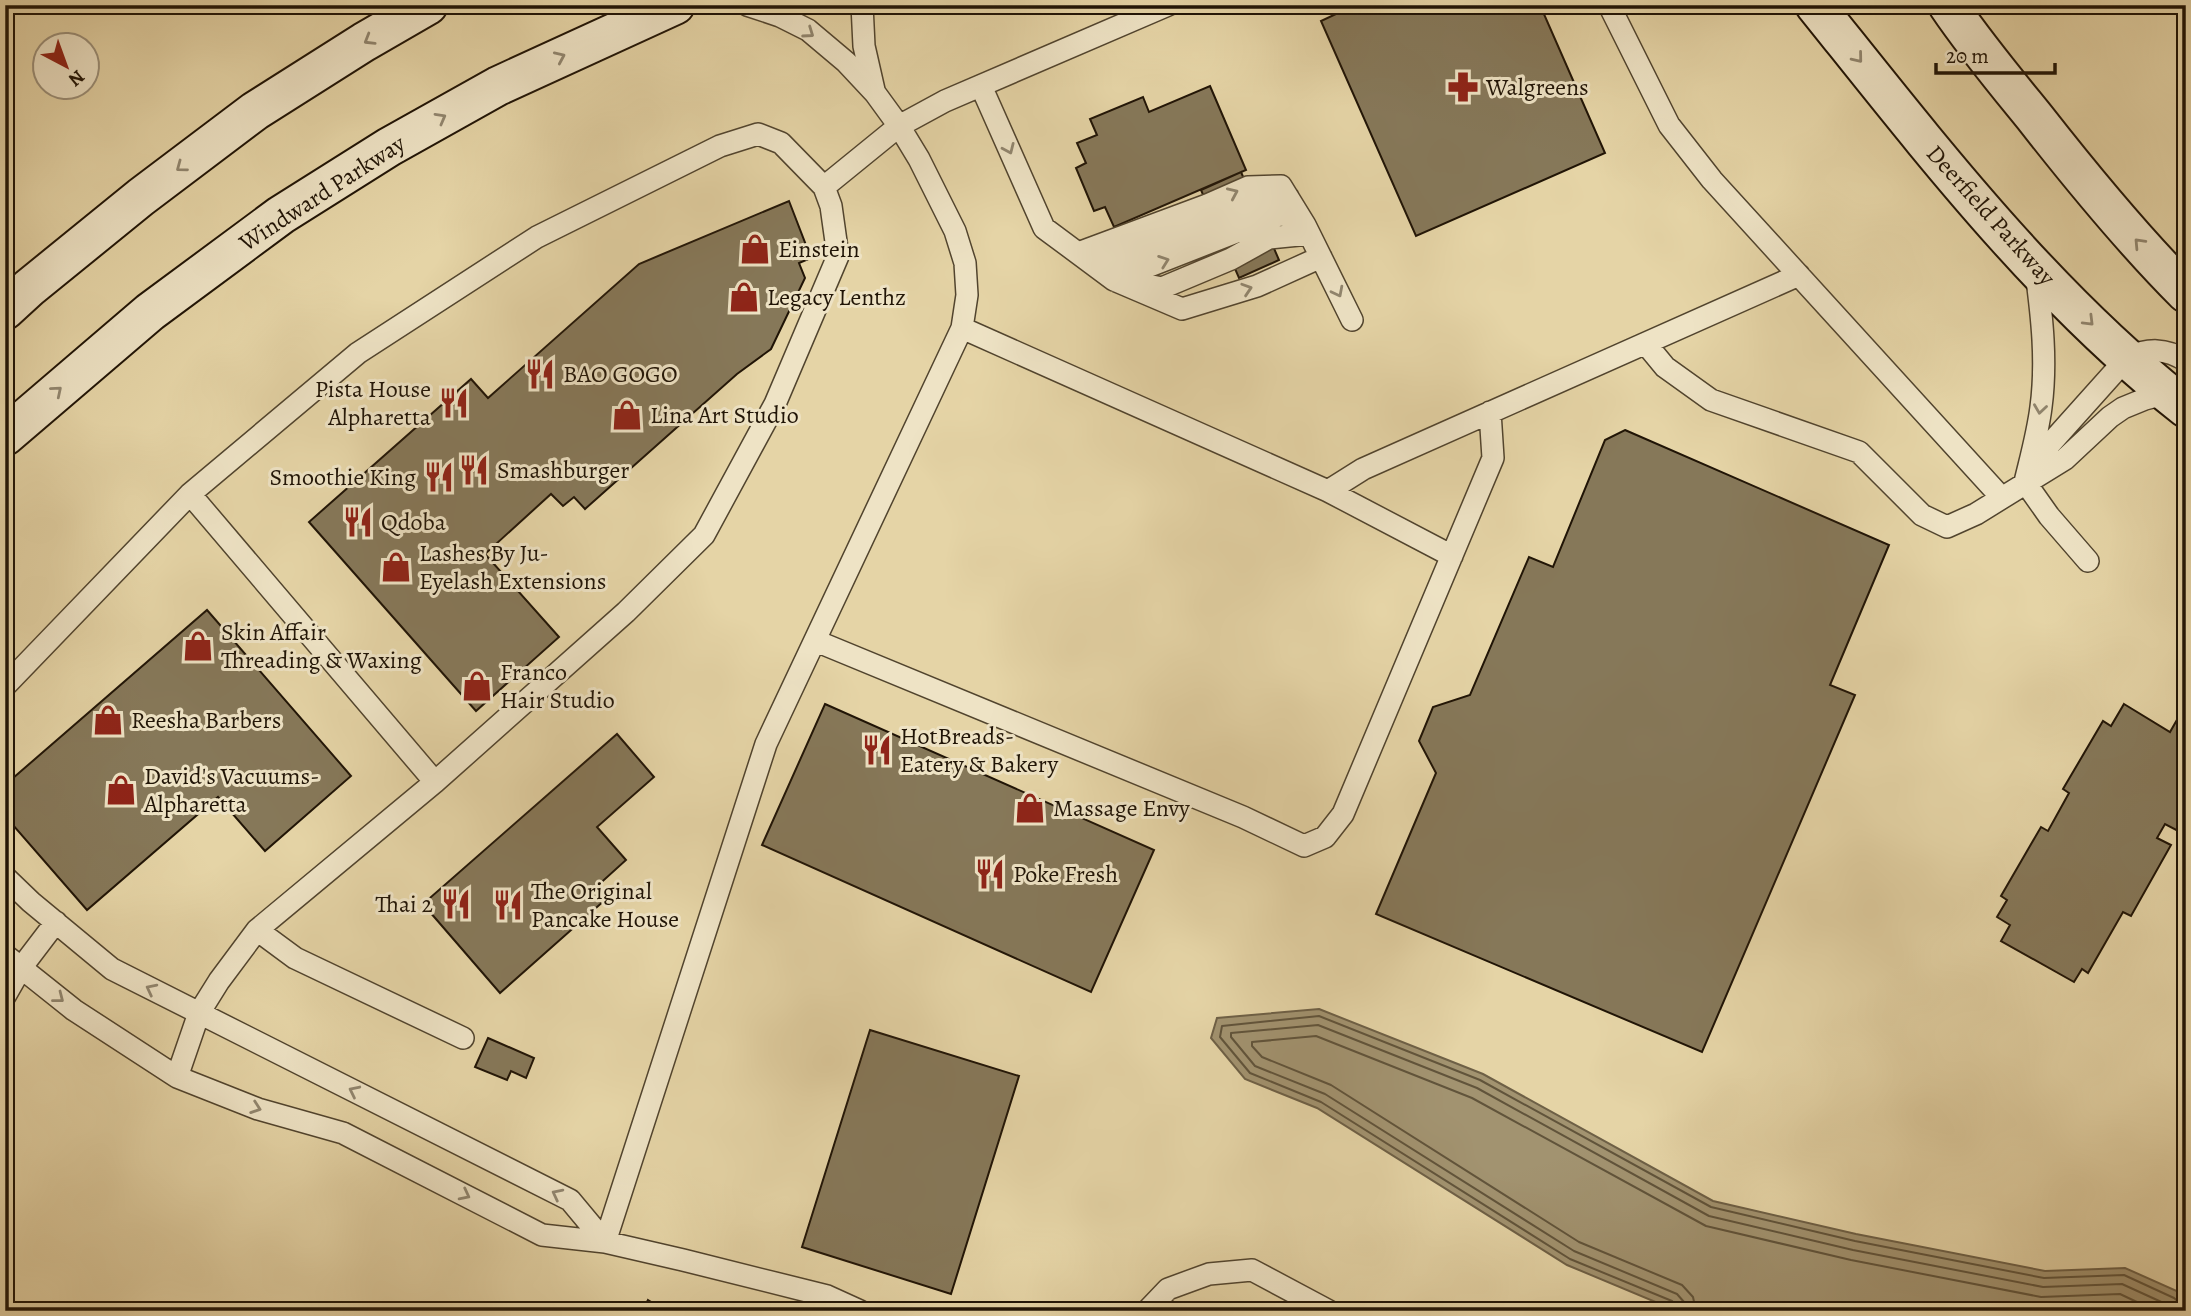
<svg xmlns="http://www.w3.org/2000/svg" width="2191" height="1316" viewBox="0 0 2191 1316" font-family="Alegreya,serif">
	<rect width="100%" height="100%" fill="#e5d4a6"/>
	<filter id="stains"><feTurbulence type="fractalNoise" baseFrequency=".00286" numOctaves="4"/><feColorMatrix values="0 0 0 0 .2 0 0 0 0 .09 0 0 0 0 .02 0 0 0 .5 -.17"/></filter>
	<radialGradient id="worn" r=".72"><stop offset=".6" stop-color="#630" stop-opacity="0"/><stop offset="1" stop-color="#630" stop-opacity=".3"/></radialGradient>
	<path fill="#a29370" stroke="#6e6046" stroke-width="2" d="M1319,1009l164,65 230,127 143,33 189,37 80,-3 54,24 7,9v10h-509l-110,-46 -250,-157 -72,-29 -34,-41 6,-20z"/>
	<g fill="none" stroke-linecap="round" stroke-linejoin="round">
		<path stroke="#61543b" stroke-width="2" d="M1677,1311l-1,-6 -4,-4 -102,-42 -249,-157 -71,-29 -30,-36 2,-11 97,-10 161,64 231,127 144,34 189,37 80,-3 50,23 6,5 6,1
			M1685,1311l-1,-9 -7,-8 -103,-43 -249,-157 -70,-28 -24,-29v-4l87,-8 159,63 232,128 144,34 190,37 79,-3 46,21 7,6
			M1696,1311l-3,-14 -11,-12 -103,-43 -248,-157 -69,-28 -10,-11v-4l64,-6 156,62 234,128 145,34 190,37 79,-3 36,17"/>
	</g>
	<path fill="#867859" stroke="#201406" stroke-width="2" d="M1355,5h185l65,148 -189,83 -95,-215z
		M1210,86l36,84 -132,57 -9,-20 -11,4 -18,-43 10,-5 -9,-20 20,-8 -7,-16 53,-22 6,15z
		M1241,172l38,88 -40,18 -38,-88z
		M789,201l22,57 -12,5 6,15 -34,71 -34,25 -152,135 -11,-12 -11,9 -12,-12 -66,60 74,83 -83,74 -167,-189 162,-143 17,19 151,-134z
		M1625,430l264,115 -59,140 25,10 -153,357 -326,-138 60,-141 -17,-32 14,-34 37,-12 59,-138 24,10 52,-127z
		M207,610l144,166 -86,75 -47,-54 -131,113 -82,-94v-31z
		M825,704l329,146 -63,142 -329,-147z
		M2124,704l46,28 16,-28v131l-21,-11 -8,14 14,7 -40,71 -8,-4 -35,61 -6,-4 -8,13 -73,-41 9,-16 -13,-8 10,-17 -6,-4 40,-69 7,4 21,-38 -6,-4 40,-68 8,5z
		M617,734l37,43 -57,50 29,33 -31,28 10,12 -105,93 -77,-89z
		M870,1030l149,46 -68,218 -149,-47z
		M488,1038l46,20 -8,20 -15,-7 -4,9 -32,-13z
		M648,1300l18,11h-24z"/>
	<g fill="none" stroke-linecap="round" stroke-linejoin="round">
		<g stroke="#51442e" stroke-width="24">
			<path id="lane" d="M862,5l2,41 10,44
				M1609,5l60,120 43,55 289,317
				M981,86l63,142 70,52 168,-66 23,11 47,95
				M824,187l75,-61 46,-25 223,-96
				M1078,253l129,-48 41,-18 33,-1 24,39
				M1094,265l122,-41 38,-21 34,-6
				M2036,272c6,45 11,90 5,135 -3,25 -10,50 -16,75l24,34 39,45
				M1114,280l68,29 75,-23 64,-29
				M1137,283l25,5 69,-29 38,-21 40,-4
				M962,328l366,163 124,65
				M1646,344l19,23 46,33 148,52 63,63 25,12 29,-13 89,-55 45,-42 13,-9 22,-9 23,-6
				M2032,471l18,-27 77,-86c21,-10 39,-10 59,3
				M1328,491l35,-22 436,-194
				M190,494l245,288
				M816,641l427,176 61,29 21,-9 18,-23 150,-356 -3,-46
				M5,686l185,-192 168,-141 179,-116 183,-91 38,-12 23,9 43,44 7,19 7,50 -63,148 -71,131 -78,77 -191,170 -178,148 -38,51 -20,32 -22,64
				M5,877l26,25 81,67 458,231 35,42
				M257,930l38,28 168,80
				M5,955l69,55 103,67 81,32 85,24 199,102 63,7 78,18 144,36 33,15
				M5,996l16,-28 35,-46
				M605,1242l161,-498 196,-416 5,-33 -2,-32 -10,-32 -36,-72 -20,-33 -24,-33 -29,-31 -38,-32 -28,-14 -33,-11
				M1147,1311l21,-22 41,-15 43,-4 77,41"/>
		</g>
		<g stroke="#201406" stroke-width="42">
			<path id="secondary" d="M1815,5c114,142 227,290 371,403
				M1948,5c27,40 58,77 88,114 47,60 96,120 150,174
				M5,310l24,-22 112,-91 114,-86 109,-69 64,-37
				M5,436l145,-124 131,-97 108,-68 109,-61 177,-81"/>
		</g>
		<use href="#lane" stroke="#eee3c5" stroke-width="21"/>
		<use href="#secondary" stroke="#eee3c5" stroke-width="38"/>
	</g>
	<defs><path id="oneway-chevron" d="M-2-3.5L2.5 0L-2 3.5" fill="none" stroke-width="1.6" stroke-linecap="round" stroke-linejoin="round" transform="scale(1.75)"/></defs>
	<g stroke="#91866f">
		<use href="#oneway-chevron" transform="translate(809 33) rotate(35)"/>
		<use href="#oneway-chevron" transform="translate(369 40) rotate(149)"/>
		<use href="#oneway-chevron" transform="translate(560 57) rotate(-24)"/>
		<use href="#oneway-chevron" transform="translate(1858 58) rotate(51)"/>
		<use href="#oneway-chevron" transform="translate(441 118) rotate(-29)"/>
		<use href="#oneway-chevron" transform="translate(1009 149) rotate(66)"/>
		<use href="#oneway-chevron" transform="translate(181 167) rotate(143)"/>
		<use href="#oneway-chevron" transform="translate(1233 193) rotate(-24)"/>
		<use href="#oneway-chevron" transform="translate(2139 243) rotate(-133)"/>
		<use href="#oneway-chevron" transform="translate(1164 261) rotate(-20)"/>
		<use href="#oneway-chevron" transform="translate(1247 289) rotate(-18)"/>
		<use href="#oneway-chevron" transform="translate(1338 292) rotate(63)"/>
		<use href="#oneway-chevron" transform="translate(2089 321) rotate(45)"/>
		<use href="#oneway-chevron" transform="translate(57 391) rotate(-40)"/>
		<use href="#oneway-chevron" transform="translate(2040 409) rotate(98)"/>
		<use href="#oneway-chevron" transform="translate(151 989) rotate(-153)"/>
		<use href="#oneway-chevron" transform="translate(59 998) rotate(38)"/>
		<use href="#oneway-chevron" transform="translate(354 1091) rotate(-154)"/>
		<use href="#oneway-chevron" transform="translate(256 1108) rotate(19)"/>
		<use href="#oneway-chevron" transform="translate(557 1194) rotate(-153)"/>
		<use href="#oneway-chevron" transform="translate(465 1195) rotate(27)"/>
	</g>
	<defs>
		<g id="pharmacy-bare" transform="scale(2.415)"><path d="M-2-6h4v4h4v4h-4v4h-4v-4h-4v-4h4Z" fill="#8f2418" stroke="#eee3c5" stroke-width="2.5" paint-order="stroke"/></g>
		<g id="shop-bare" transform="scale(2.415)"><path d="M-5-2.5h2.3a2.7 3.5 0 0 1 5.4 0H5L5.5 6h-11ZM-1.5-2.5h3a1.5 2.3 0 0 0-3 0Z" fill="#8f2418" stroke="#eee3c5" stroke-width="2.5" paint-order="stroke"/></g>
		<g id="restaurant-bare" transform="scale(2.415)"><path d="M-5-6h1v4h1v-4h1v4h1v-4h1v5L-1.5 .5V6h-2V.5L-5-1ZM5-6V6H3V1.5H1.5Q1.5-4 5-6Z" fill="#8f2418" stroke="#eee3c5" stroke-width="2.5" paint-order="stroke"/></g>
	</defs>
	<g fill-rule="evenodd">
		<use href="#pharmacy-bare" x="1463" y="87"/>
		<use href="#shop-bare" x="755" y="249"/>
		<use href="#shop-bare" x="744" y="297"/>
		<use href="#restaurant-bare" x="540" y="374"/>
		<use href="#restaurant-bare" x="454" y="403"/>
		<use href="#shop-bare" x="627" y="415"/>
		<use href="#restaurant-bare" x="474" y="470"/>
		<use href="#restaurant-bare" x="439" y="477"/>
		<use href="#restaurant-bare" x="358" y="522"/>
		<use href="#shop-bare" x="396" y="567"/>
		<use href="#shop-bare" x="198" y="646"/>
		<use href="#shop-bare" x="477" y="686"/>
		<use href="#shop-bare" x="108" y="720"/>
		<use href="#restaurant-bare" x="877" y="750"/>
		<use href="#shop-bare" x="121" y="790"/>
		<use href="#shop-bare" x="1030" y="808"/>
		<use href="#restaurant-bare" x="990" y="874"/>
		<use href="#restaurant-bare" x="456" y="904"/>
		<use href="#restaurant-bare" x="508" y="905"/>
	</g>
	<g text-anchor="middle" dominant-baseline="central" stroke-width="6" stroke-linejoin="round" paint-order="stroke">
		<g font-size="24" fill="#201406" stroke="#eee3c5" text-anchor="start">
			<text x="1486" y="87">Walgreens</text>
			<text x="778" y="249">Einstein</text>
			<text x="767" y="297">Legacy Lenthz</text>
			<text x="563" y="374">BAO GOGO</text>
			<text x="431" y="389" text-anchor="end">Pista House<tspan x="431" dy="28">Alpharetta</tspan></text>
			<text x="650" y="415">Lina Art Studio</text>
			<text x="497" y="470">Smashburger</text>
			<text x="416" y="477" text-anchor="end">Smoothie King</text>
			<text x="381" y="522">Qdoba</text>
			<text x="419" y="553">Lashes By Ju-<tspan x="419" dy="28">Eyelash Extensions</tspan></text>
			<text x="221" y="632">Skin Affair<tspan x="221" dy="28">Threading &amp; Waxing</tspan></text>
			<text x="500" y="672">Franco<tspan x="500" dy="28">Hair Studio</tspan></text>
			<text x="131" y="720">Reesha Barbers</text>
			<text x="900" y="736">HotBreads-<tspan x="900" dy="28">Eatery &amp; Bakery</tspan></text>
			<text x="144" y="776">David's Vacuums-<tspan x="144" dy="28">Alpharetta</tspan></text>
			<text x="1053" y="808">Massage Envy</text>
			<text x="1013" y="874">Poke Fresh</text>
			<text x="531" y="891">The Original<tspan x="531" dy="28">Pancake House</tspan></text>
			<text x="433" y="904" text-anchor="end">Thai 2</text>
		</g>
		<g font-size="24" fill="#201406" stroke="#eee3c5">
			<text transform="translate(322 193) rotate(-33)">Windward Parkway</text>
			<text transform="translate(1991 215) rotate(48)">Deerfield Parkway</text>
		</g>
	</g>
	<rect width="2191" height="1316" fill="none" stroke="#e5d4a6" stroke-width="28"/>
	<rect x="7" y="7" width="2177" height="1302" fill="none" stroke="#201406" stroke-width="3.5"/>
	<rect x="14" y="14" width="2163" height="1288" fill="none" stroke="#201406" stroke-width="2"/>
	<g transform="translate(66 66) rotate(139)"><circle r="33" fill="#eee3c5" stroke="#9c9079" stroke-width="2"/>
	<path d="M0-5L12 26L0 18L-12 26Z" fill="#8f2418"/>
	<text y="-10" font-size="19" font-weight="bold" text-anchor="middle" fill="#201406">N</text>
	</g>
	<path d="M1936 63v10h119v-10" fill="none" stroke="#201406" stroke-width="3.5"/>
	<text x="1946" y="63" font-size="21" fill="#201406" stroke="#eee3c5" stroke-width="5" paint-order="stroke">20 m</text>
	<rect width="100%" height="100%" filter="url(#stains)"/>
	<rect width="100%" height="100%" fill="url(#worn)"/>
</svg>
